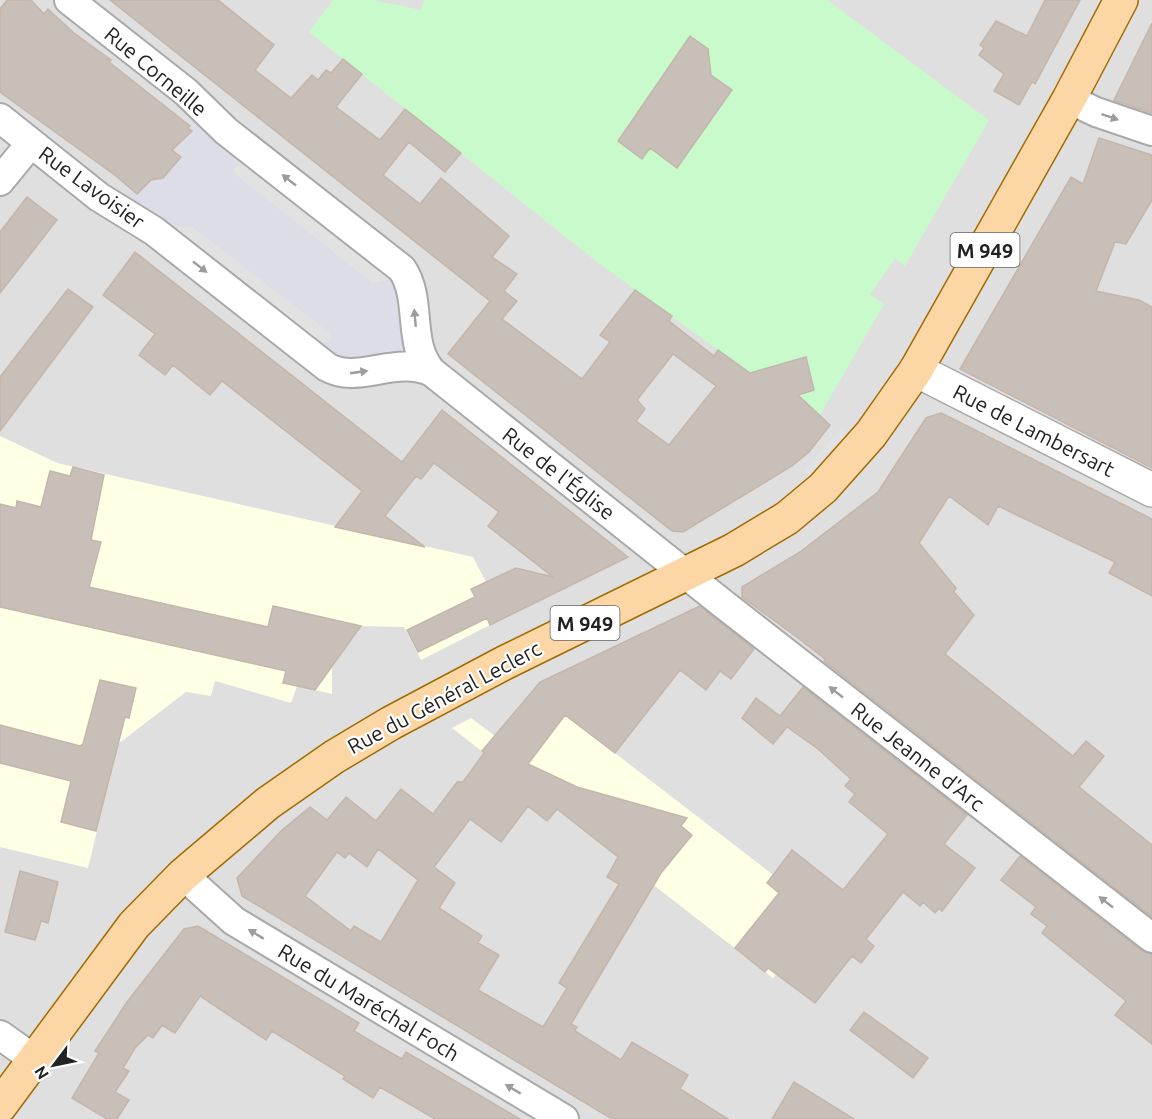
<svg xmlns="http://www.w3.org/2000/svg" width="1152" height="1119" viewBox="0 0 1152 1119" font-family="Ubuntu,sans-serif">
	<rect width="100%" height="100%" fill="#f2efe9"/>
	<path fill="#e0dfdf" d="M0,0h1152v1119h-1152z"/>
	<path fill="#ffffe5" d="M0,436l57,27 416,94 13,25 -15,8 19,35 -69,35 -17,-33 -43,-1 -29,41v27l-35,-8 -6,17 -76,-22 -4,15 -25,-4 -68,52 -30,124 -88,-21z
		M533,690l291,224 -51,64 -321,-250 19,-10 24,18z"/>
	<path fill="#c8facc" d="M333,0h40l48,10 3,-10h403l162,120 -84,146 -10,-7 -25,35 14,10 -64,111 -69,-41 -154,-112 -288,-230z"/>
	<path fill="#e2e2e2" d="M252,163l144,114 -24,6 -137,-109 -2,-8z
		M191,225l138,108 1,8 -18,4 -147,-116z
		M842,428l12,11 -40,41 -10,-10z"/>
	<path fill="#dddde8" d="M197,113l55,50 -19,3 2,8 137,109 24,-6 11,67 -10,12 -47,8 -38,-19 18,-4 -1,-9 -138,-106 -26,3 -47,-29 13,-11 9,4 10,-17 16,-2 15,-22 -5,-7 14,-15 -2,-6z"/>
	<path fill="#c7bfb8" stroke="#c4b6ab" stroke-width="1.5" fill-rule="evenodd" d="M7,0h24l13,14 4,-5 26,24 37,27 -2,2 81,64 -2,2 4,3 -20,19 9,7 -18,21 -12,2 -14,14 -21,-18 -116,-84v-83z
		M110,0h108l56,45 -19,25 36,28 21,-23 6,5 8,-10 5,3 12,-14 19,15 -26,33 44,33 25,-31 56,44 -16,19 -36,-30 -26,33 37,29 21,-26 68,58 -17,21 25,17 -13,17 13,10 -15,18 80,60 28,-37 -10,-7 35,-45 37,26 -3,5 45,35 4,-6 32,23 56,-16 8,33 -16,5 32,30 -21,27 -17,14 -109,66 -11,-1 -224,-177 42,-53zM673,354l43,32 -47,59 -33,-24 9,-12 -8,-9z
		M1045,0h35l-45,84 -3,-2 -13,23 -25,-14 10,-17 -25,-19 5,-7 -4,-3 16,-24 31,15z
		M1152,23v90l-38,-13z
		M690,36l18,13 3,26 21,15 -55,78 -27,-20 -8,11 -24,-18z
		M1099,138l53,17v45l-26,44 -11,-2 -19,49 43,9 13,7v161l-192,-99 111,-192 12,7z
		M27,197l30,23 -57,73v-61z
		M135,252l267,210 40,-52 186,147 -138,68 -3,-7 -69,34 -11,-22 68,-33 -4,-8 45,-21 37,9 -65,-51 11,-14 -65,-49 -13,16 -5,-3 -31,40 40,31 -90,-20 27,-36 -140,-110 -12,14 -37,-30 -8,10 -26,-20 16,-21 -52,-39z
		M68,289l25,18 -93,124v-54z
		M941,413l211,106v77l-43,-23 6,-11 -117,-56 -10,19 -39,-29 -30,47 37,45 -2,4 20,23 -29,39 128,102 13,-15 18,15 -25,31 73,58v72l-328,-256 1,-2 -27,-21 -56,-41v-10l58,-35 78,-60 48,-74z
		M73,467l31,8 -13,65 10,2 -12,45 179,40 5,-21 88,20 -46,64 -32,-7 3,-12 -286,-64v-103l16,4 1,-7 24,6 9,-36 20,5z
		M700,606l54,43 -23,30 -11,-8 -14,19 -26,-20 -65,83 -50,-38 -37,49 49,23 110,31 -6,8 11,9 -31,38 -90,151 6,3 -2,4 46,29 11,-18 56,33 -8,14 48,30h-116l-370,-223 -5,-18 45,-48 28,-23 17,13 19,-23 30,24 25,-32 32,25 24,-32h6l21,-29 -2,-2 58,-69zM528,806l19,15 10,-12 61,48 -11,20 12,7 -60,99 8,5 -24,39 -65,-37 21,-35 -21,-12 4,-7 -43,-28 16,-25 -21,-16 36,-48 31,23zM378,849l40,31 -37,62 -27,-16 -3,5 -46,-35 32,-44 8,6 4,-5 18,14z
		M100,680l36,8 -7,30 -4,-1 -29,114 -35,-9 10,-41 -71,-18v-38l80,21 3,-2z
		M803,687l164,128 -23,29 31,24 -33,43 -3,-3 -4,5 -12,-11 -3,4 -17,-14 -37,47 8,7 -13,17 -9,-7 -37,47 -47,-35 -3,4 -30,-24 44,-55 -12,-10 25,-33 51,40 45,-56 -39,-32 6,-8 -10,-8 6,-7 -33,-30 -31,-22 -14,17 -31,-26 14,-20 24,18z
		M1020,856l122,95 10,3v90l-37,-29 11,-14 -84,-68 5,-7 -16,-12 5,-7 -35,-27z
		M20,871l38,11 -10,41 -7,-2 -6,19 -30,-8z
		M198,926l161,97 -5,8 27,16 21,12 4,-7 114,67h-85l-55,-32 -7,11 -30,-19 2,-3 -73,-45 -6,9 -66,-44 -25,37 -13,-8 -9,13 -5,-3 -13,13 -12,20 6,3 -14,21 14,8 -12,19h-10l-35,-21 27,-45 -4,-2 32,-49 57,-73z
		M864,1012l64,46 -15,20 -63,-48z
		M794,1082l60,37h-82z"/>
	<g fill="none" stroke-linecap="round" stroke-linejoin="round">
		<g stroke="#a9a9a9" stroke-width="32">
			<path id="minor" d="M69,0l117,92 40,39 176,138c21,31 4,74 30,103l290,231 430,335
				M1069,99l27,13 56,19
				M0,118l99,79 55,34 173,136c31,18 68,-12 105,5
				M0,181l31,-38
				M183,875l51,46 330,198
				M0,1035l34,24"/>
		</g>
		<g stroke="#a9a9a9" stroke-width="36">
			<path id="tertiary" d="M916,370l236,120"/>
		</g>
		<g stroke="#a06b00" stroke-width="36">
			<path id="primary" d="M0,1106l134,-181 49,-50 85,-72 66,-46 57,-34 113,-60 230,-113 53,-32 36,-30 48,-54 45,-64 153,-271 52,-99"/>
		</g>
		<use href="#minor" stroke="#fff" stroke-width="28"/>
		<use href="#tertiary" stroke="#fff" stroke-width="33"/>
		<use href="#primary" stroke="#fcd6a4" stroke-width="33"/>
	</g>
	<defs><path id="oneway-solid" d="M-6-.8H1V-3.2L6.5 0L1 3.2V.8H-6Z" transform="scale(1.5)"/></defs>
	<g fill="#9c9c9c">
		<use href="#oneway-solid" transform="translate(1110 117) rotate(19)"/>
		<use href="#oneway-solid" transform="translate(289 180) rotate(-142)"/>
		<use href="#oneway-solid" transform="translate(200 267) rotate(38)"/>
		<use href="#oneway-solid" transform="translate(415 318) rotate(-95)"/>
		<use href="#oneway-solid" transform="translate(359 372) rotate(-8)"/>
		<use href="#oneway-solid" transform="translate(836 692) rotate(-142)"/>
		<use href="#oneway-solid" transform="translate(1106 902) rotate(-142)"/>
		<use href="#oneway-solid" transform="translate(256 934) rotate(-149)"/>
		<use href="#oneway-solid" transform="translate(513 1089) rotate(-149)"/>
	</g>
	<g text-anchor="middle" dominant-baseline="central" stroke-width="4.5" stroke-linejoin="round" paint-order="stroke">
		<g fill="#fff" stroke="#646464" stroke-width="1.5">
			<rect x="950.5" y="233" width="69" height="34" rx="4.5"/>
			<rect x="550.5" y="606" width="69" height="34" rx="4.5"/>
		</g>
		<g font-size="20" font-weight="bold" fill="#222">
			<text x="985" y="250">M 949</text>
			<text x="585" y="623">M 949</text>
		</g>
		<g font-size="21" fill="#222" stroke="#fff">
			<text transform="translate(156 71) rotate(40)">Rue Corneille</text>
			<text transform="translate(92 187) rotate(36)">Rue Lavoisier</text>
			<text transform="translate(1034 430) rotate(27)">Rue de Lambersart</text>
			<text transform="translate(559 473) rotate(38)">Rue de l'Église</text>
			<text transform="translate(444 697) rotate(-28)">Rue du Général Leclerc</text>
			<text transform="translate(918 756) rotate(38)">Rue Jeanne d'Arc</text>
			<text transform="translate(369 1002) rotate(31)">Rue du Maréchal Foch</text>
		</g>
	</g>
	<g transform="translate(54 1065) rotate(238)" stroke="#ffffff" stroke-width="4.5" paint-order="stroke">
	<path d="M0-4.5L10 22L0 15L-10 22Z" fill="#222222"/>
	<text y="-9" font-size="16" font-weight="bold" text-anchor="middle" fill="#222222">N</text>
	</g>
</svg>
